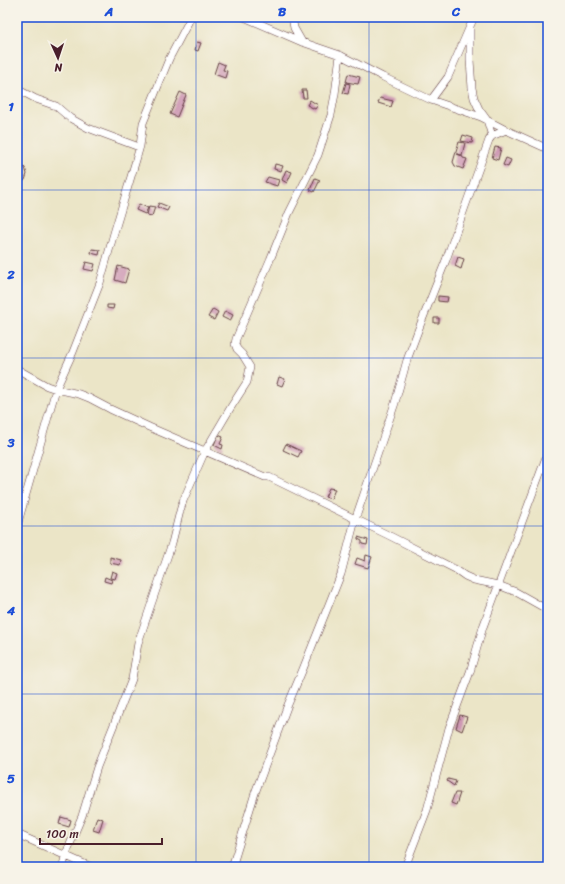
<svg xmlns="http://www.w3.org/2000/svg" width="565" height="884" viewBox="0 0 565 884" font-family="Sriracha,sans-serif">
	<rect width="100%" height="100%" fill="#f7f3e8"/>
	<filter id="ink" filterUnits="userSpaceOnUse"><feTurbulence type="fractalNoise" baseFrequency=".025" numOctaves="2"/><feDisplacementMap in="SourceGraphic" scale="8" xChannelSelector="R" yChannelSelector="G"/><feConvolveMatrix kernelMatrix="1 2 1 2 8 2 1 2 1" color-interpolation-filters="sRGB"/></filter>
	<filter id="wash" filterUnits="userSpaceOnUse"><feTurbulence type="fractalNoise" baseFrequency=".012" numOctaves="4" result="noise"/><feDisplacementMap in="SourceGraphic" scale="16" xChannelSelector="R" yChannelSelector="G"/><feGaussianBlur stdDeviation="0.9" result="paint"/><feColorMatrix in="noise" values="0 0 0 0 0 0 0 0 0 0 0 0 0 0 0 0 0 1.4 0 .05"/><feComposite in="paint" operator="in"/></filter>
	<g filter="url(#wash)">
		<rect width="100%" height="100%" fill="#ebe5c7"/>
		<g id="blocks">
			<path fill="#ce98b4" d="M197,42l4,1 -3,8 -3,-1z
				M218,62l7,3 -2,5 4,1 -2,7 -11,-4z
				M348,74l12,3 -2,7 -12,-2z
				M346,83l4,1 -2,10 -5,-1z
				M302,90h4l1,8h-4z
				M180,92l6,3 -9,22 -7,-3z
				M380,98l13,3 -2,6 -13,-4z
				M310,100l8,5 -3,4 -8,-4z
				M463,135l10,3 -1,5 -11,-2z
				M459,142l6,1 -3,12 -5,-1 5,2 1,2 4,1 -4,10 -8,-3 -2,-4z
				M495,147l6,1 -3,12 -6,-2z
				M506,158l5,2 -3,7 -5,-2z
				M17,164h3l5,4 2,6 -2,6 -6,4h-2z
				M275,164l8,2 -2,5 -7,-2z
				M286,170l6,2 -5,11 -5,-3z
				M268,177l11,3 -2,6 -12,-4z
				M315,178l5,2 -6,12 -4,-2z
				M159,203l10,4 -2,4 -10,-4z
				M139,204l9,4 -3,6 -9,-4z
				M149,206l6,1 -3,9 -5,-1z
				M92,249l8,1 -1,5 -8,-2z
				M458,257l6,2 -3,10 -6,-3z
				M86,262l9,2 -2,7 -9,-2z
				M118,266l11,3 -4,14 -10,-3z
				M438,296l10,1 -1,5 -9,-1z
				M107,305h7l-1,4 -6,-1z
				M213,309l5,3 -4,8 -6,-3z
				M225,311l8,4 -3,6 -8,-4z
				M434,318h5v5h-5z
				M279,377l6,2 -3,7 -5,-2z
				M218,435l5,2 -3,7 3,1 -1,4 -8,-4z
				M286,444l15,7 -3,6 -15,-7z
				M329,488l6,1 -4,10 -6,-2z
				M358,537l10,3 -1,5 -5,-1v-3l-4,-2z
				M366,555l6,2 -4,11 -13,-4 2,-6 8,3z
				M110,557l11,3 -1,5 -10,-2z
				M112,571l5,2 -2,6 -5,-1z
				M105,577l7,3 -1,3 -7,-2z
				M460,715l7,2 -5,14 -6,-3z
				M448,779l8,2 -2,5 -7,-5z
				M455,793h5l-4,12 -5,-2z
				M61,817l10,3 -2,7 -10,-3z
				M97,817l6,2 -4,13 -6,-2z"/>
		</g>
	</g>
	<g filter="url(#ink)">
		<use href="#blocks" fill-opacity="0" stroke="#623d42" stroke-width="1"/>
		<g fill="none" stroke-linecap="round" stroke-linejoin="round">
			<g stroke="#623d42" stroke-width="8">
				<path id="minor" d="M244,17l58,25 38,13 43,22 48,23 50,17 25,13 42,19
					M292,17l2,11 8,14
					M470,28v32l2,28 2,10 5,11 8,11 5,16
					M17,89l19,10 20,7 14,12 18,10 51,19
					M431,100l17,-23 26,-60
					M17,369l30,17 9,3 23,5 10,4 21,11 39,18 116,50h4l119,58 67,34 10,7 9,4 24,5 18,7 32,18
					M17,526l39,-137 17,-37 27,-69 14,-50 22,-73 4,-14 3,-23 26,-64 22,-42
					M17,834l74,33
					M63,867l2,-11 17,-40 15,-49 35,-88 6,-36 34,-100 8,-32 3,-10 22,-50 26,-44 16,-25 3,-15 -8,-13 -5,-5 -2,-5 1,-5 34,-79 19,-47 29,-58 13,-40 4,-21 5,-39
					M232,867l23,-74 32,-86 16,-38 38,-95 14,-54 40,-117 12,-43 12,-32 27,-68 43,-120 3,-4 14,-6
					M405,867l22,-57 22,-82 21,-56 13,-45 65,-175"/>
			</g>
			<use href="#minor" stroke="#fff" stroke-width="7"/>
		</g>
	</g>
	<path fill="none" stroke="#1d4ed8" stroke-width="1" stroke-opacity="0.55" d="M196,17v850M369,17v850M17,190h531M17,358h531M17,526h531M17,694h531"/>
	<rect width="565" height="884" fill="none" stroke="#f7f3e8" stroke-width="44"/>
	<g transform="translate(58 58) rotate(177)" stroke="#f7f3e8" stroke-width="3" paint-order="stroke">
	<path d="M0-3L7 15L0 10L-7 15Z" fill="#4a1f2b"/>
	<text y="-6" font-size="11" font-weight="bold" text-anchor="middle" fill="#4a1f2b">N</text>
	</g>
	<path d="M40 838v6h122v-6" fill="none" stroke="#4a1f2b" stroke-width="2"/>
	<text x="46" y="838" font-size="12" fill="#4a1f2b" stroke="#f7f3e8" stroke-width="3" paint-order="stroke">100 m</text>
	<rect x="22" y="22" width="521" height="840" fill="none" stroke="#1d4ed8" stroke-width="1.5"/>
	<g font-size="13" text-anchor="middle" font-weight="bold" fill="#1d4ed8">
		<text x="109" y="16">A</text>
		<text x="282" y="16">B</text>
		<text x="456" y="16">C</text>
		<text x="11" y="111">1</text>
		<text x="11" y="279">2</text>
		<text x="11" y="447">3</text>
		<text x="11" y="615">4</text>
		<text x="11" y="783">5</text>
	</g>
</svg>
